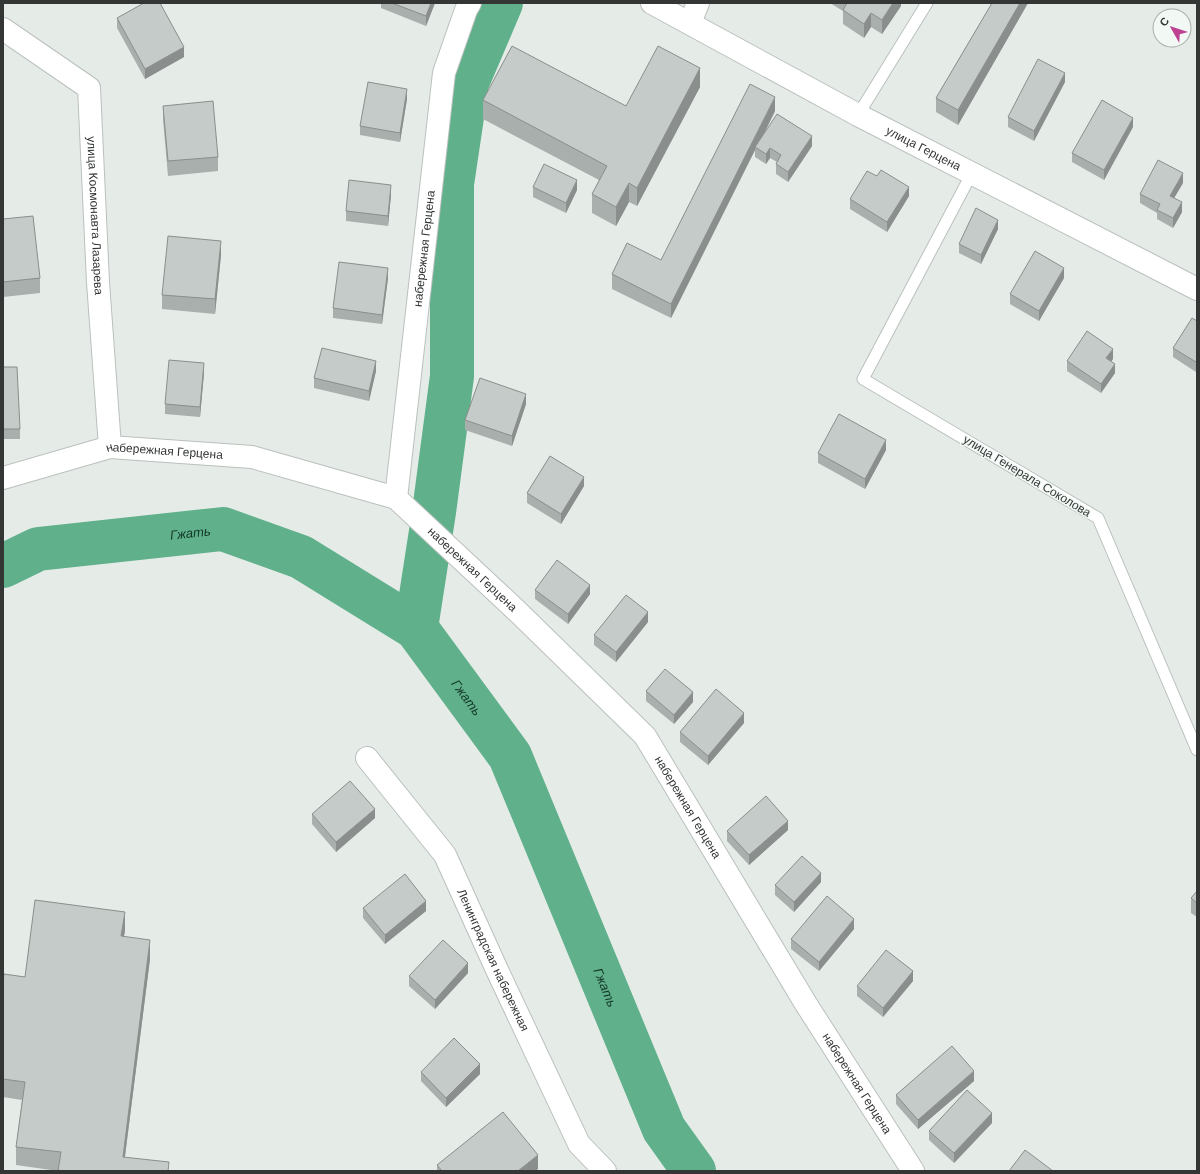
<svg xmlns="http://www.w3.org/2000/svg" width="1200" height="1174" viewBox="0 0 1200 1174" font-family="Arial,sans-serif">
	<rect width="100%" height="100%" fill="#e5ece8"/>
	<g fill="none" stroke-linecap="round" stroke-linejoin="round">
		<g stroke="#60b08b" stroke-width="44">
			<path id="s1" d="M3,566l35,-17 185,-20 78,28 115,71 94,128 154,373 30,42"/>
			<path d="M416,628l18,-116 18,-136v-192l15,-101 34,-80"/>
		</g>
		<g stroke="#bac0bd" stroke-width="13">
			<path id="lane" d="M858,115l69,-112
				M972,173l-109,206 235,139 99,232"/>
		</g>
		<g stroke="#bac0bd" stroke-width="24">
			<g id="street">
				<path d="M690,23l8,-20"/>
				<path id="s2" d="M3,29l86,59 9,194 12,165"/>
				<path id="s3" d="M3,478l107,-31 142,10 144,41 121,113 128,125 161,268 107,167"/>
				<path id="s4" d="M396,498l48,-425 22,-63 4,-7"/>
				<path id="s5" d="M367,758l78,97 52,115 82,174 26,27"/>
			</g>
		</g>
		<g stroke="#bac0bd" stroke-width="24">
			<g id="secondary">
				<path id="s6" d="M652,3l206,112 339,174"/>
			</g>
		</g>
		<use href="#lane" stroke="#fff" stroke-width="11"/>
		<use href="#street" stroke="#fff" stroke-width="22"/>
		<use href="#secondary" stroke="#fff" stroke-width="22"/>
	</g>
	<path fill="#a9afac" d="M381,3h54l-9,23 -45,-18z
		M830,3h71v3l-19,28 -11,-7 -7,11 -21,-14v-13z
		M992,3h36l-70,122 -22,-13v-14z
		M117,18l67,39 -39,22 -28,-51z
		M1065,82l-31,59 -26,-14v-10z
		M700,87l-63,119 -8,-4 -13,24 -24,-13v-19l7,-14 -116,-61v-19l143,6z
		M407,99l-7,43 -40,-7v-9z
		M163,106l55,51v14l-50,5 -5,-56z
		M775,111l-13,26 50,9 -24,36 -12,-8v-10l1,-2 -7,-4 -4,6 -11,-7v-7l-84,168 -59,-29v-15l49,-14z
		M1133,127l-29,53 -32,-18v-9z
		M1183,183l-9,15 8,14 -9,16 -16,-9v-6l-17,-10v-9z
		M533,187l44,3 -11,23 -33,-16z
		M391,195l-3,31 -42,-5v-10z
		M909,196l-22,36 -37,-23v-10z
		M3,219l37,59v15l-37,4z
		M998,229l-17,35 -22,-11v-9z
		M221,255l-6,59 -53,-5v-14z
		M388,278l-6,46 -49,-6v-10z
		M1064,278l-25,43 -29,-17v-10z
		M1197,321l-1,51 -23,-15v-9z
		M1113,359l-2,2 4,12 -14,20 -34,-22v-10z
		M3,367l17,62v10h-17z
		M376,371l-7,30 -55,-13v-10z
		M204,373l-4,44 -35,-3v-10z
		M526,404l-14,42 -47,-16v-10z
		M886,450l-21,39 -47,-26v-10z
		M584,486l-23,38 -34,-21v-10z
		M535,590l55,4 -22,30 -33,-25z
		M648,622l-32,40 -22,-17v-10z
		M646,691l47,11 -19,22 -28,-23z
		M744,723l-36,42 -28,-23v-10z
		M312,814l63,4 -39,34 -24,-28z
		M788,830l-39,35 -22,-24v-10z
		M821,882l-27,30 -19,-17v-10z
		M1197,891v26l-6,-4v-15z
		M363,908l63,3 -41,33 -22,-26z
		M854,929l-35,42 -28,-22v-10z
		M125,930l-1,6 26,23 -25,198 44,14h-111l-42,-6v-18l6,-47 -19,-3v-115l22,-5z
		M468,973l-33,36 -26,-23v-10z
		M913,981l-30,36 -26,-21v-10z
		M421,1072l59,2 -34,33 -25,-26z
		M974,1081l-56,48 -22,-25v-9z
		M992,1123l-38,40 -25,-23v-9z
		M437,1165l101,4 -3,2h-98z"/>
	<path fill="#8a8e8c" d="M431,3h4l-9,23v-10z
		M893,3h8v3l-19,28v-14z
		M1020,3h8l-70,122v-15z
		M871,13v14l-7,11v-14z
		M184,47v10l-39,22v-10z
		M700,68v19l-63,119v-18z
		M1065,73v9l-31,59v-10z
		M407,89v10l-7,43v-9z
		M775,97v14l-18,37 -2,-1v3l-84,168v-14z
		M1133,118v9l-29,53v-10z
		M812,136v10l-24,36v-10z
		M770,148v10l-4,6v-10z
		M1183,173v10l-13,22v-9z
		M577,180v10l-11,23v-10z
		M629,183v19l-13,24v-19z
		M391,185v10l-3,31v-10z
		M909,187v9l-22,36v-10z
		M1182,202v10l-9,16v-10z
		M998,220v9l-17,35v-9z
		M221,241v14l-6,59v-15z
		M388,268v10l-6,46v-9z
		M1064,268v10l-25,43v-10z
		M1113,349v10l-7,9v-10z
		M1197,360v10l-1,2v-10z
		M376,361v10l-7,30v-10z
		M204,363v10l-4,44v-10z
		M1115,364v9l-14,20v-9z
		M526,394v10l-14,42v-10z
		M886,440v10l-21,39v-10z
		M584,477v9l-23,38v-10z
		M590,585v9l-22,30v-10z
		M648,612v10l-32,40v-10z
		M693,692v10l-19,22v-9z
		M744,713v10l-36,42v-9z
		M375,809v9l-39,34v-10z
		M788,821v9l-39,35v-10z
		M821,873v9l-27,30v-10z
		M426,901v10l-41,33v-9z
		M125,912v18l-4,25v-19z
		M854,919v10l-35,42v-9z
		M150,940v19l-27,212v-14z
		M468,963v10l-33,36v-9z
		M913,971v10l-30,36v-9z
		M480,1064v10l-34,33v-9z
		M974,1071v10l-56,48v-9z
		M992,1113v10l-38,40v-10z
		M538,1155v14l-3,2h-17z"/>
	<path fill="#c5cbc8" stroke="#8a8e8c" d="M144,3h16l24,44 -39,22 -28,-51z
		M392,3h39l-5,13z
		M847,3h46l-11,17 -11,-7 -7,11 -21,-14z
		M992,3h28l-62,107 -22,-12z
		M512,46l114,60 32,-60 42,22 -63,120 -8,-5 -13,24 -24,-13 15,-28 -124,-66z
		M1038,59l27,14 -31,58 -26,-14z
		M368,82l39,7 -7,44 -40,-7z
		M750,84l25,13 -104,207 -59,-30 15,-31 34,17z
		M1102,100l31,18 -29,52 -32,-17z
		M213,101l5,56 -50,4 -5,-55z
		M777,114l35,22 -24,36 -12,-8 5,-9 -11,-7 -4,6 -11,-7z
		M1158,160l25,13 -13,23 12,6 -9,16 -16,-8 3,-6 -20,-10z
		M544,164l33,16 -11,23 -33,-16z
		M881,170l28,17 -22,35 -37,-23 17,-28 10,5z
		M349,180l42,5 -3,31 -42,-5z
		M976,208l22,12 -17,35 -22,-11z
		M33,216l7,62 -37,4v-63z
		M168,236l53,5 -6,58 -53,-4z
		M1035,251l29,17 -25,43 -29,-17z
		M339,262l49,6 -6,47 -49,-7z
		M1192,318l5,3v39l-1,2 -23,-14z
		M1087,331l26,18 -7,9 9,6 -14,20 -34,-23z
		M322,348l54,13 -7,30 -55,-13z
		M169,360l35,3 -4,44 -35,-3z
		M3,367h14l3,62h-17z
		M480,378l46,16 -14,42 -47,-16z
		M839,414l47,26 -21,39 -47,-26z
		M550,456l34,21 -23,37 -34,-21z
		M557,560l33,25 -22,29 -33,-24z
		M626,595l22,17 -32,40 -22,-17z
		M665,669l28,23 -19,23 -28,-24z
		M716,689l28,24 -36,43 -28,-24z
		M350,781l25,28 -39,33 -24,-28z
		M766,796l22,25 -39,34 -22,-24z
		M802,856l19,17 -27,29 -19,-17z
		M405,874l21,27 -41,34 -22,-27z
		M1197,891v12l-6,-5z
		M827,896l27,23 -35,43 -28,-23z
		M35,900l90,12 -4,24 29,4 -27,217 46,5 -1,9h-110l3,-19 -45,-5 9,-65 -22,-3v-97l1,-8 21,3z
		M443,940l25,23 -33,37 -26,-24z
		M886,950l27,21 -30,37 -26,-22z
		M454,1038l26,26 -34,34 -25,-26z
		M952,1046l22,25 -56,49 -22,-25z
		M967,1090l25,23 -38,40 -25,-22z
		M503,1112l35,43 -20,16h-76l-5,-6z
		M1025,1150l28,21h-44z"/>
	<g text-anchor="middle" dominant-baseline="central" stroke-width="3" stroke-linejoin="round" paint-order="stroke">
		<g font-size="12" fill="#333635" stroke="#f2f9f5">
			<text stroke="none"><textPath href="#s6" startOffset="308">улица Герцена</textPath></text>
			<text stroke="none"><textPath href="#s2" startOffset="232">улица Космонавта Лазарева</textPath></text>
			<text stroke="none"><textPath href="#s4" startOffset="251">набережная Герцена</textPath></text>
			<text stroke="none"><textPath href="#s3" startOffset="166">набережная Герцена</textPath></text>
			<text transform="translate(1027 476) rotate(31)">улица Генерала Соколова</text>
			<text stroke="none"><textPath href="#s3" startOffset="508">набережная Герцена</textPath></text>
			<text stroke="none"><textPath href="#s3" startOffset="831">набережная Герцена</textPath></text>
			<text stroke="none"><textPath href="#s5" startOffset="240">Ленинградская набережная</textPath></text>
			<text stroke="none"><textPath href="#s3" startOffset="1155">набережная Герцена</textPath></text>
		</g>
		<g font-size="13" font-style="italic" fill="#143828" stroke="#f2f9f5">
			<text stroke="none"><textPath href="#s1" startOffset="192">Гжать</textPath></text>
			<text stroke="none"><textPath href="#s1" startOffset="529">Гжать</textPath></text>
			<text stroke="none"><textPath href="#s1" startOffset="852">Гжать</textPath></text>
		</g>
	</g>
	<rect width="1200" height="1174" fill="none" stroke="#333635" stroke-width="8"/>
	<g transform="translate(1172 28) rotate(309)"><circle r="19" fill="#f2f9f5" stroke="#a6aba8"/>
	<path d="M0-3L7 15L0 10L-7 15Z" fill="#bf4292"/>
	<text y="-6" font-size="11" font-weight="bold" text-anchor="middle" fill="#333635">С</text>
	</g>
</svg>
